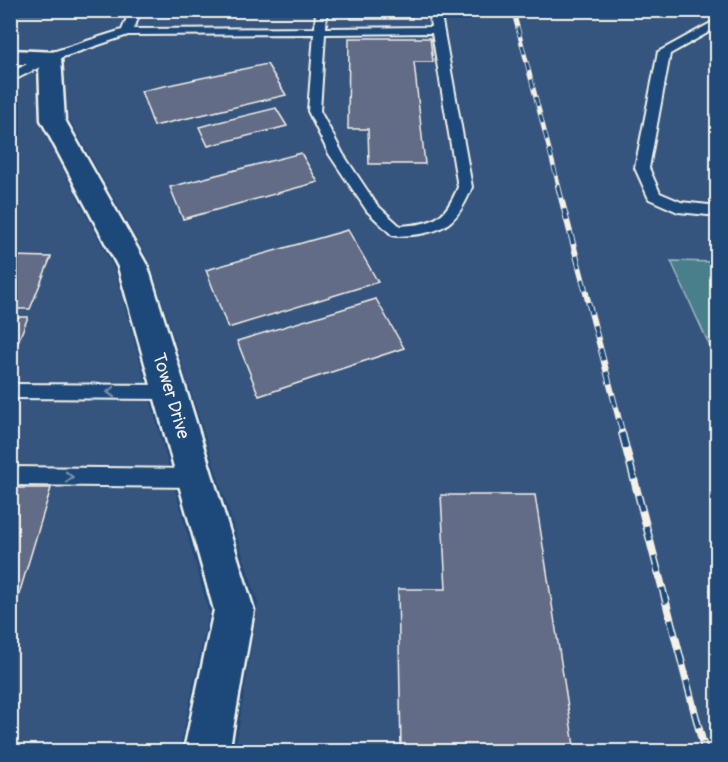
<svg xmlns="http://www.w3.org/2000/svg" width="728" height="762" viewBox="0 0 728 762" font-family="Pangolin,sans-serif">
	<rect width="100%" height="100%" fill="#1f4a7a"/>
	<filter id="ink" filterUnits="userSpaceOnUse"><feTurbulence type="fractalNoise" baseFrequency=".0167" numOctaves="2"/><feDisplacementMap in="SourceGraphic" scale="12" xChannelSelector="R" yChannelSelector="G"/><feConvolveMatrix kernelMatrix="1 2 1 2 8 2 1 2 1" color-interpolation-filters="sRGB"/></filter>
	<g filter="url(#ink)">
		<path fill="#34547e" d="M11,11h706v251h-46l46,100v389h-482l23,-148 -108,-340 -82,-146 -6,-67 -51,1z
			M10,63h26l3,60 76,148 94,342 -30,138 -168,1z"/>
		<path fill="#497e8b" stroke="#9eb8ba" stroke-width="1.5" d="M671,261l46,1v100z"/>
		<path fill="#646c87" stroke="#f4f1e8" stroke-width="1.5" d="M16,10h93l-2,4h-94z
			M161,10h41l-3,7 -41,-1z
			M351,10h60l1,9h-61z
			M349,38h81l3,24h-19l11,102h-56l-1,-35h-20z
			M267,64l19,31 -132,31 -13,-35z
			M276,108l11,18 -79,20 -9,-19z
			M301,153l17,29 -135,37 -13,-32z
			M348,230l30,52 -150,46 -22,-58z
			M10,256l41,1 -21,52h-20z
			M376,299l28,49 -145,48 -22,-55z
			M10,317h18l-18,45z
			M10,488h41l-41,136z
			M441,495h94l40,257 -174,-3 -3,-160h48z"/>
		<g fill="none" stroke-linecap="round" stroke-linejoin="round">
			<g stroke="#f4f1e8" stroke-width="4">
				<path id="lane" d="M130,10h11l-7,19 181,-1 1,-18h11l-1,18 105,-1 -2,-17h11l32,177c-16,41 -33,47 -75,49l-5,-1 -25,-24 -38,-57 -21,-43 6,-77 -186,1 -74,25 -44,22v-9l36,-19 76,-24zM432,33l26,154c-13,32 -24,37 -58,39l-23,-21 -34,-51 -23,-43 5,-77z
					M718,19v8l-48,27 -21,114 11,25 21,9 37,4v10l-40,-4 -29,-13 -14,-31 23,-116z
					M10,384l159,1 6,2 3,5 -3,5 -6,2 -159,-1z
					M10,467l186,2 7,3 3,6 -3,6 -7,3 -186,-2z"/>
			</g>
			<g stroke="#f4f1e8" stroke-width="5">
				<path id="street" d="M10,50l48,2 3,5 4,63 83,147 106,343 -25,142 -45,-2 30,-140 -96,-343 -77,-147 -2,-56h-29z"/>
			</g>
			<use href="#lane" fill="#1f4a7a" fill-rule="evenodd"/>
			<use href="#street" fill="#1f4a7a" fill-rule="evenodd"/>
			<g stroke="#f4f1e8" stroke-width="4.5">
				<path id="rail-far2" d="M513,10l46,177"/>
			</g>
			<g stroke="#f4f1e8" stroke-width="6">
				<path id="rail-far1" d="M558,186l65,249"/>
			</g>
			<g stroke="#f4f1e8" stroke-width="8">
				<path id="rail" d="M622,433l83,319"/>
			</g>
			<use href="#rail-far2" stroke="#1f4a7a" stroke-width="3" stroke-dasharray="9" stroke-linecap="butt"/>
			<use href="#rail-far1" stroke="#1f4a7a" stroke-width="4" stroke-dasharray="12" stroke-linecap="butt"/>
			<use href="#rail" stroke="#1f4a7a" stroke-width="5" stroke-dasharray="16" stroke-linecap="butt"/>
		</g>
		<defs><path id="oneway-chevron" d="M-2-3.5L2.5 0L-2 3.5" fill="none" stroke-width="1.6" stroke-linecap="round" stroke-linejoin="round" transform="scale(1.5)"/></defs>
		<g stroke="#748da6">
			<use href="#oneway-chevron" transform="translate(111 392) rotate(-180)"/>
			<use href="#oneway-chevron" transform="translate(69 477) rotate(1)"/>
		</g>
	</g>
	<g text-anchor="middle" dominant-baseline="central" stroke-width="5" stroke-linejoin="round" paint-order="stroke">
		<g font-size="18" fill="#f4f1e8" stroke="#1f4a7a">
			<text transform="translate(171 396) rotate(73)">Tower Drive</text>
		</g>
	</g>
	<rect width="728" height="762" fill="none" stroke="#1f4a7a" stroke-width="36"/>
	<rect x="18" y="18" width="692" height="726" fill="none" stroke="#f4f1e8" stroke-width="2" filter="url(#ink)"/>
</svg>
